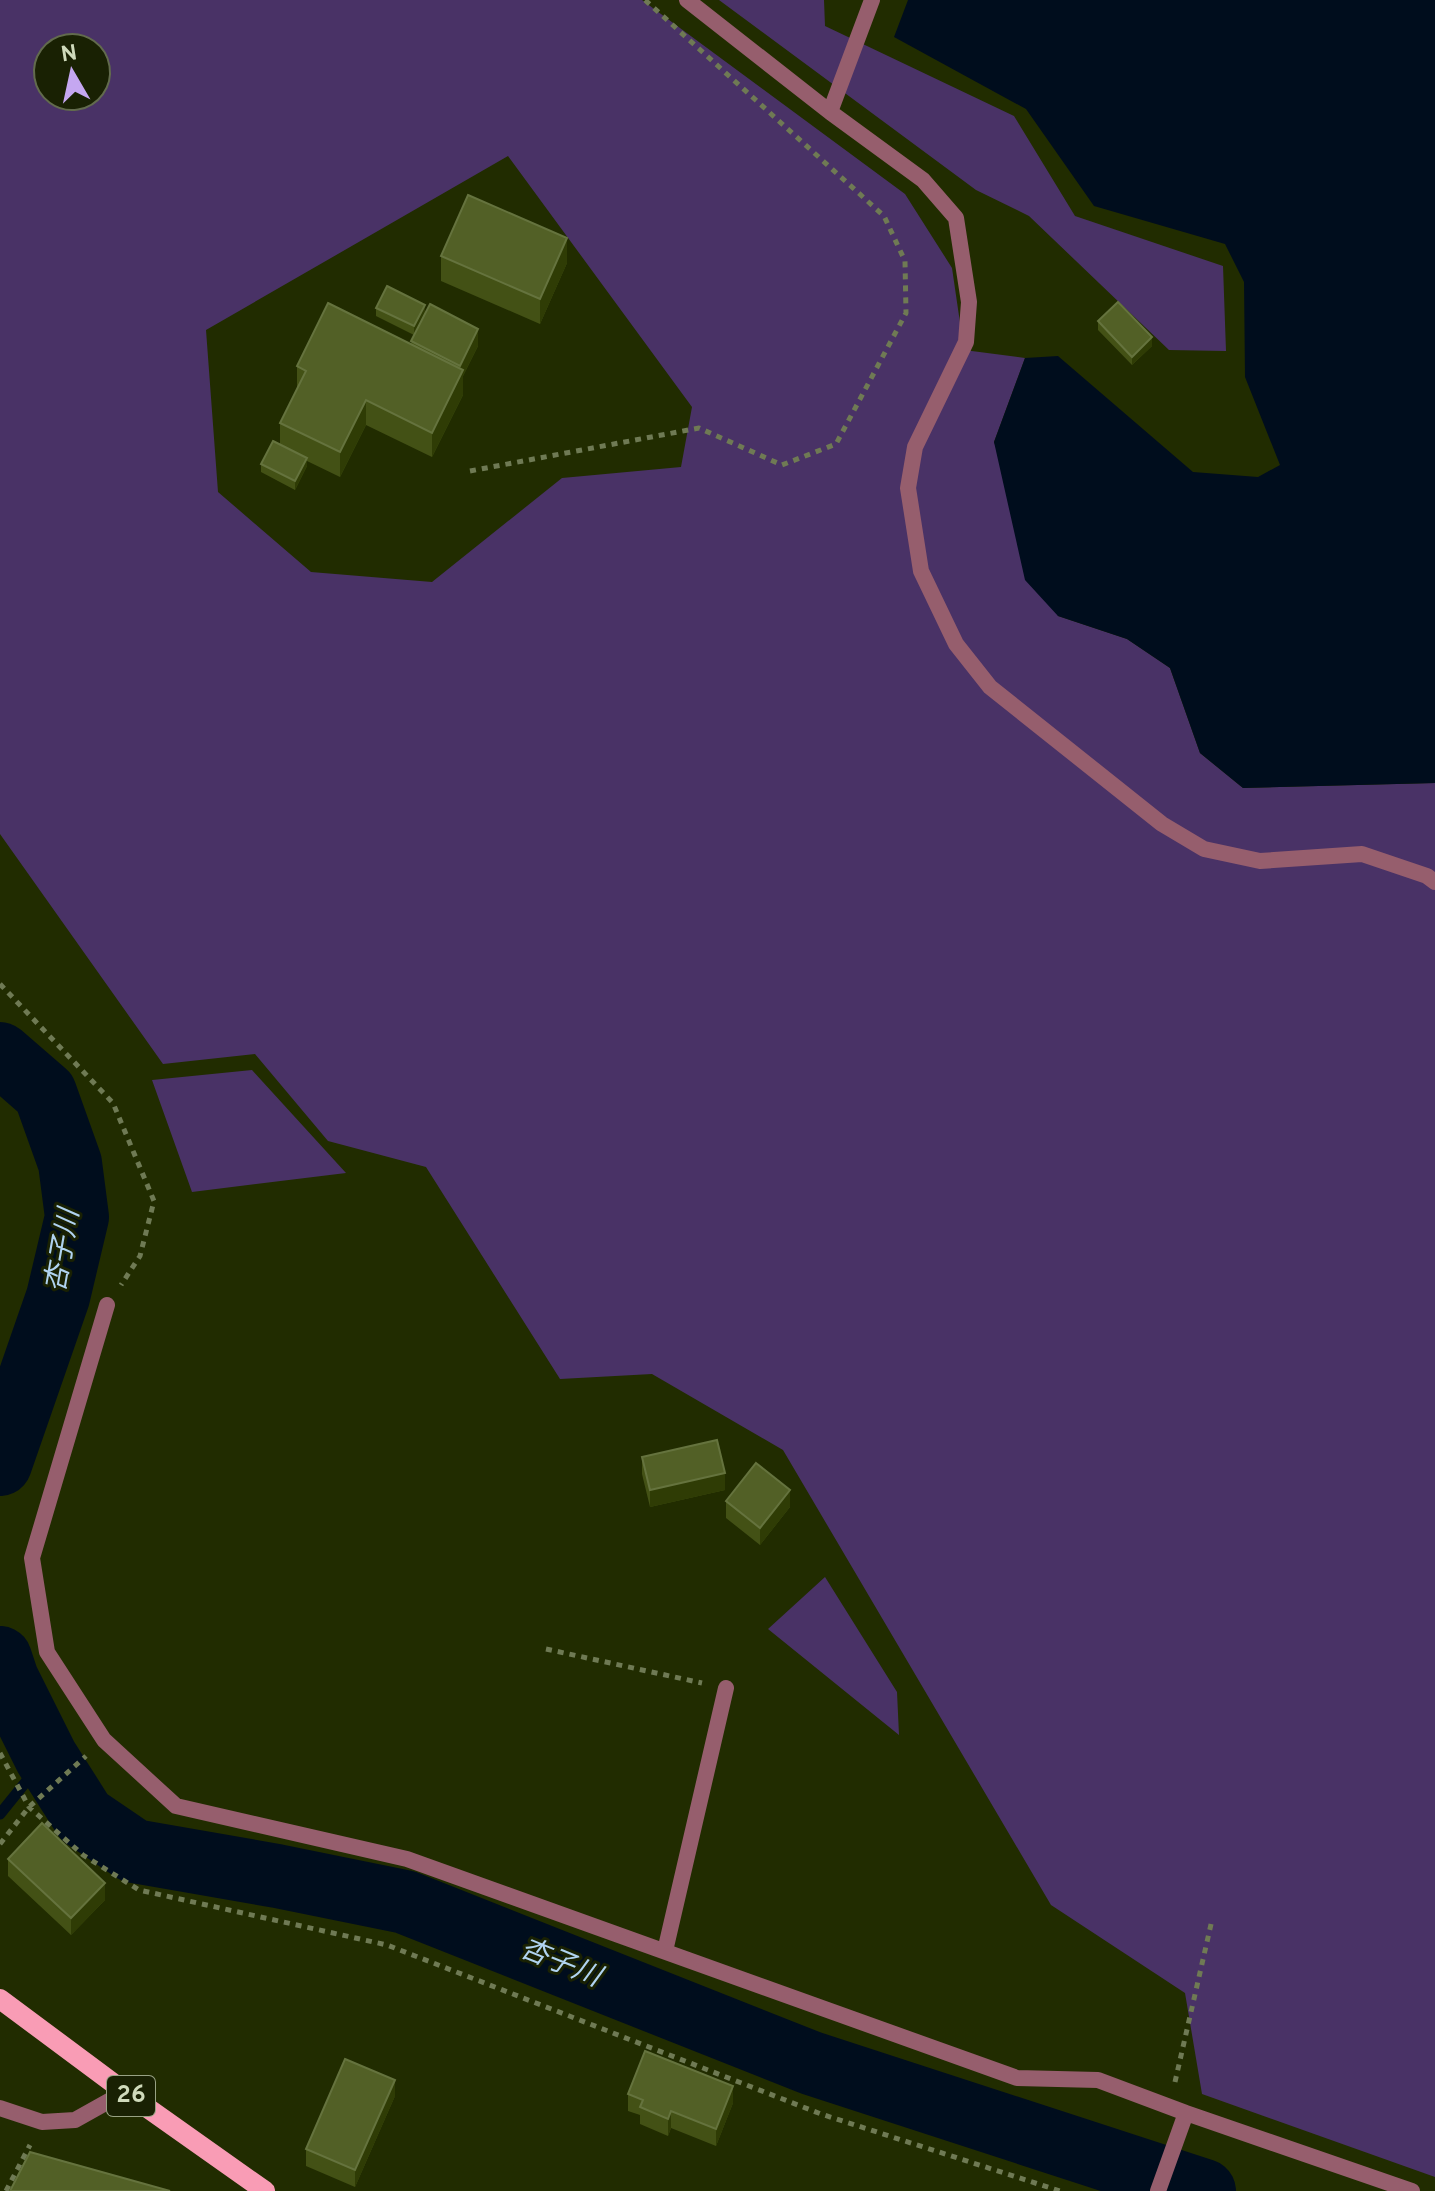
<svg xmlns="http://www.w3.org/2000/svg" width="1435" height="2191" viewBox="0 0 1435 2191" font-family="Overpass,'Noto Sans JP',sans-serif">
	<rect width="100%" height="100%" fill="#212c00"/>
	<path fill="#493266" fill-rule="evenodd" d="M0,0h642l263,194 47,74 12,82 61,8 -31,84 64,174 69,23 43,29 30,85 43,35 192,-5v1394l-233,-83 -17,-101 -134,-88 -268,-455 -131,-76 -92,5 -134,-212 -98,-26 -73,-87 -92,10 -163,-230zM48,48h48v48h-48zM508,156l184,251 -11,60 -119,11 -130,104 -121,-10 -93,-80 -12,-162z
		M719,0h105l1,26 189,90 61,100 148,50 3,85 -57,-1 -140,-134 -53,-26z
		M252,1070l94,103 -154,19 -40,-112z
		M825,1577l72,115 2,43 -131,-106z"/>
	<path fill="#000d1d" d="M908,0h527v783l-192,5 -43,-35 -30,-85 -43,-29 -69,-23 -33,-36 -31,-138 31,-84 33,-2 135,116 65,5 22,-12 -35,-88 -1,-95 -19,-38 -131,-38 -68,-97 -132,-72z"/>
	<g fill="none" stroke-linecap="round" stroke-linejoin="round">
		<path stroke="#000d1d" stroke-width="11" d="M0,1814l46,-57"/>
		<path stroke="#000d1d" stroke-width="64" d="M0,1054l45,39 25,70 7,54 -19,80 -58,167
			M0,1658l7,21 39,78 38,60 50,34 143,25 128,26 406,161 393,128"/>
		<path stroke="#6f7a54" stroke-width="5" stroke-dasharray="6 6" stroke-linecap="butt" d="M470,471l229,-43 83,37 54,-21 70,-131 -1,-52 -21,-45 -239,-216
			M0,984l113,119 41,98 -14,55 -19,29
			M546,1649l156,34
			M0,1753l29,54 54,48 56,35 248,55 434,169 239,77
			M0,1844l29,-37 57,-51
			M1175,2082l37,-162
			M6,2191l24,-46"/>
		<path stroke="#965e6d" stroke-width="16" d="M687,0l143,112 93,68 33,38 13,84 -3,40 -51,105 -7,41 13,83 35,73 34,43 172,137 42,25 56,12 102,-7 65,22 8,6
			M830,112l42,-112
			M107,1305l-75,253 15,94 57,88 72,66 231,53 610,219 81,2 88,33 226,78
			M665,1951l61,-263
			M0,2108l42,14 33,-2 50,-28
			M1158,2191l28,-78"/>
		<path stroke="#f99cb5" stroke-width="20" d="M0,1999l125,93 140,99"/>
	</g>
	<path fill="#435115" d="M441,256l126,7 -27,61 -99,-43z
		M376,308l49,5 53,33 -15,30v19l-31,62 -66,-32 -26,52 -33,-16v5l-12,24 -34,-18v-8l19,-19v-22l17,-34v-23l114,-22 3,-9 -38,-19z
		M1098,321l54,25 -20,19 -34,-35z
		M642,1457l83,33 -75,17 -8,-33z
		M726,1501l64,6 -30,38 -34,-27z
		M8,1859l97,41 -34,35 -63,-59z
		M628,2094l105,9 -17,43 -45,-18 -3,8 -28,-12v-9l-12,-4z
		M395,2096l-40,91 -49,-21v-17z"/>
	<path fill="#2f3c05" d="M567,238v25l-27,61v-25z
		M425,305v8l-11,22v-9z
		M478,329v17l-15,30v19l-31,62v-24l28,-56v-11z
		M1152,337v9l-20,19v-8z
		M366,400v25l-26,52v-25z
		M307,458v8l-12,24v-9z
		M725,1473v17l-75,17v-17z
		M790,1490v17l-30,38v-17z
		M105,1883v17l-34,35v-17z
		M395,2080v16l-40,91v-17z
		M733,2086v17l-17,43v-17z
		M671,2111v17l-3,8v-17z"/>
	<path fill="#526026" stroke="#65733e" stroke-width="2" d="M468,195l99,43 -27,61 -99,-43z
		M387,286l38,19 -11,21 -38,-18z
		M1118,302l34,35 -20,20 -34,-36z
		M328,303l135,67 -31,63 -66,-33 -26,52 -60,-29 26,-52 -9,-5z
		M430,304l48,25 -18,37 -49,-25z
		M273,441l34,17 -12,23 -34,-17z
		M717,1440l8,33 -75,17 -8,-33z
		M756,1463l34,27 -30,38 -34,-27z
		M42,1823l63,60 -34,35 -63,-59z
		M645,2051l88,35 -17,43 -45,-18 -3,8 -28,-12 3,-7 -15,-6z
		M345,2059l50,21 -40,90 -49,-21z
		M30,2152l140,39h-160z"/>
	<g text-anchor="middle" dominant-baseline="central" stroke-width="6" stroke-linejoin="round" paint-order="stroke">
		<rect fill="#192103" stroke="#98a284" stroke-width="2" x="107" y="2076" width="48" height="40" rx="6"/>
		<g font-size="24" font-weight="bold" fill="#cfdabb">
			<text x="131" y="2096">26</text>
		</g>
		<g font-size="28" font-style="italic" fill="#b0d3f0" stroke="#192103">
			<text transform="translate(64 1251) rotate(-80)">杏子川</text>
			<text transform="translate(560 1964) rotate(22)">杏子川</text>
		</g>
	</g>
	<g transform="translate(72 72) rotate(351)"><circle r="38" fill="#192103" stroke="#626b4d" stroke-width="2"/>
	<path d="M0-6L14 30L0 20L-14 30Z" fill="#c5a7f1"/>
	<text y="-12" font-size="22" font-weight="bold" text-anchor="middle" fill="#cfdabb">N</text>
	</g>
</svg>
